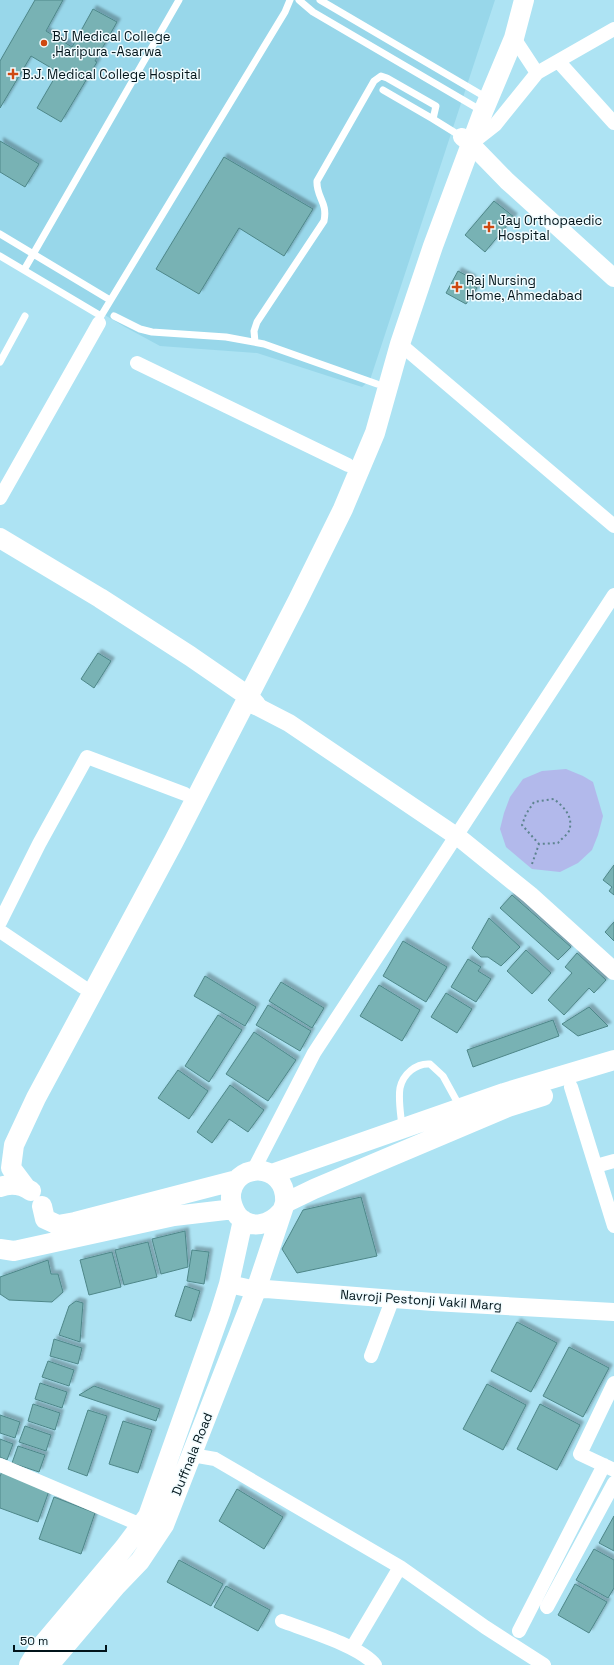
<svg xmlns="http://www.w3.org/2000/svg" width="614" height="1665" viewBox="0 0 614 1665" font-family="'Space Grotesk',sans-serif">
	<defs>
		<filter id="shadow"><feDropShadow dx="3.5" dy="-3.5" stdDeviation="1" flood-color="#0004"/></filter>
	</defs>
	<rect width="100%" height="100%" fill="#ade3f3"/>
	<path fill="#98d7ea" d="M0,0h495l-125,380 -8,7 -105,-34 -97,-7 -35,-19 -125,-74z"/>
	<path fill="#b2b9eb" d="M566,769l17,7 10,6 10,34 -5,19 -6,15 -14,13 -18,9 -28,-3 -26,-22 -6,-18 4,-16 6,-16 13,-18 19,-8z"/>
	<path fill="#78b2b4" stroke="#4e8789" filter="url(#shadow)" d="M35,0h28l-17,31 26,16 21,-38 24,13 -22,39 2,1 -36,60 -24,-14 21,-36 -27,-16 -31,52v-47z
		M0,141l39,23 -14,23 -25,-15z
		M224,157l89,52 -29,47 -45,-28 -40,66 -43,-25z
		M494,201l20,16 -29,35 -20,-17z
		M458,271l15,8 -3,4 7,5 -11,16 -20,-11z
		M98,653l13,8 -17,27 -13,-9z
		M614,865v30l-5,-4 3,-4 -9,-7z
		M512,895l59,52 -13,13 -58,-52z
		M489,918l31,29 -19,19 -13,-9h-7l-9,-9z
		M614,922v19l-9,-9z
		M403,941l44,26 -21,35 -43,-26z
		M526,950l25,23 -19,21 -25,-23z
		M577,953l29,27 -12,13 -5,-5 -25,27 -16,-15 24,-27 -7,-6z
		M468,959l13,8 -3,4 13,8 -15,23 -25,-15z
		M205,976l51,31 -11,19 -51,-30z
		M281,982l43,26 -12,20 -43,-27z
		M379,985l41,25 -18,31 -42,-25z
		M446,993l26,16 -15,24 -26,-16z
		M268,1005l43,26 -11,20 -44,-26z
		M589,1007l19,19 -30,10 -16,-12z
		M218,1015l24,15 -33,52 -24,-16z
		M553,1020l6,16 -86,31 -6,-17z
		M254,1032l42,28 -28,41 -42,-27z
		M178,1070l30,21 -19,28 -31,-21z
		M230,1085l34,25 -16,22 -19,-13 -17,24 -15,-11z
		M361,1197l16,59 -80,17 -15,-24 21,-39z
		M185,1231l3,36 -27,7 -9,-35z
		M148,1242l9,35 -33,8 -9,-35z
		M192,1250l17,2 -5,32 -17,-3z
		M112,1252l9,35 -32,8 -9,-35z
		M48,1260l3,14h7l5,18 -11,10 -43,-2 -9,-6v-17z
		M185,1286l15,5 -9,30 -16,-5z
		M76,1301l7,2 -3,39 -21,-7 10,-29z
		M517,1322l40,21 -26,49 -40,-21z
		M54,1339l28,9 -4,16 -28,-8z
		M569,1347l40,21 -26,49 -40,-21z
		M48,1361l26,9 -5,16 -27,-9z
		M40,1383l27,9 -5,16 -27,-9z
		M487,1384l39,21 -23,45 -40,-21z
		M94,1386l66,23 -4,12 -77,-26z
		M33,1404l27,9 -5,17 -27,-9z
		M540,1404l40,21 -23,45 -40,-21z
		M88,1410l19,6 -20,60 -19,-7z
		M0,1415l20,7 -5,16 -15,-5z
		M123,1421l29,9 -14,43 -29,-9z
		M25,1426l26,9 -5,16 -27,-9z
		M0,1439l13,5 -6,16 -7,-3z
		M18,1446l27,9 -6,17 -27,-9z
		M2,1470l48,18 -12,34 -38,-14v-31z
		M237,1489l46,28 -19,32 -45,-28z
		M54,1497l41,16 -14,41 -42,-15z
		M614,1516v35l-15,-8z
		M594,1549l20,11v28l-6,10 -32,-18z
		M179,1560l44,24 -12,22 -44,-24z
		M575,1584l32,18 -18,31 -31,-18z
		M226,1586l44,24 -12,21 -44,-24z"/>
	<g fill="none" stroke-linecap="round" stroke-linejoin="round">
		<path stroke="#5e8490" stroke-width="2" stroke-dasharray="2 3" stroke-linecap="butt" d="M532,864l7,-20 19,-1c3,-4 9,-8 11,-12 5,-14 -5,-24 -15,-32l-20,3 -8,12 -4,11 17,19"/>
		<path stroke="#fff" stroke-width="7" d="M299,0l14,12 169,99
			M320,0l167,98
			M383,90l50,29
			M0,234l110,66
			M0,256l101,60 184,-304 5,-12
			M24,270l155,-270
			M114,316l26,13 12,3 74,5 38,7 113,40
			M255,342l-1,-11 3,-9 67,-101c4,-19 -8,-24 -7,-40l57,-100 7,-5 6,2 49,28 -3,13 29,18
			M0,362l25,-46
			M402,1127c-1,-12 -4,-27 -2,-39 3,-14 16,-25 30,-24l13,12 17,31"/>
		<path stroke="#fff" stroke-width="14" d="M514,38l23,35
			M558,61l56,62
			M472,143l23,-18 42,-52 77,-44
			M400,344l214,182
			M137,363l211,102
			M0,498l99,-175
			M0,922l39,-78 48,-87 98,37
			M0,931l83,56
			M571,1087l43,139
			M596,1166l18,-5
			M253,1171l61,-118 300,-458
			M371,1356l22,-58
			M614,1383l-34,71 34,16
			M192,1455l23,4 185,108 85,60 59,38
			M0,1465l141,60
			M547,1607l67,-124
			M282,1621c24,9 78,25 93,44
			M519,1631l85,-166
			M352,1648l48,-81"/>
		<path stroke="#fff" stroke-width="18" d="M462,137l9,7 36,37 107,97
			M256,706l33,17 173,117 68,55 84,76
			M229,1284l27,6 10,-1 167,13 181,10"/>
		<path stroke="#fff" stroke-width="20" d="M0,538l100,60 90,58 58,40 8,9
			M272,1174l232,-81 110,-33
			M0,1187c11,-4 21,-3 31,4
			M26,1188l-15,-20 3,-23 22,-47 138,-257 124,-241 45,-91 32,-76 25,-89 33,-98 50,-134 31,-74 10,-38
			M285,1203l29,-14 194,-82 35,-11
			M42,1206l3,13 13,6 17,-3 162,-42
			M0,1249l14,2 160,-35 60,-7
			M29,1665l9,-15 86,-102 24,-32 72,-203 9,-29 14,-64
			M49,1665l67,-79 24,-25 24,-36 92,-235 29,-87c3,-43 -56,-42 -54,-4 1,6 3,12 7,17 13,14 32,9 43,-4"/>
	</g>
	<g fill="#ce4811" stroke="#f1fcff" stroke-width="1.5">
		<circle cx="44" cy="43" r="4"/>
		<path d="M11 68h4v4h4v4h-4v4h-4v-4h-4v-4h4z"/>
		<path d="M487 221h4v4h4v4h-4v4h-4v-4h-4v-4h4z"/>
		<path d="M455 281h4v4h4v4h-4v4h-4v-4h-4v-4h4z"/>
	</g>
	<g text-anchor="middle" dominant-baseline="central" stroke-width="3" stroke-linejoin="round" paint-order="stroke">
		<g font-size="13" fill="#01141a" stroke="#f1fcff" text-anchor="start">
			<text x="52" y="36">BJ Medical College<tspan x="52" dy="15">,Haripura -Asarwa</tspan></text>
			<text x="22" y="74">B.J. Medical College Hospital</text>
			<text x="498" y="220">Jay Orthopaedic<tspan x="498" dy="15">Hospital</tspan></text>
			<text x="466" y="280">Raj Nursing<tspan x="466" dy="15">Home, Ahmedabad</tspan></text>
		</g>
		<g font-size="13" fill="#01141a" stroke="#f1fcff">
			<text transform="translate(421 1300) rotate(4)">Navroji Pestonji Vakil Marg</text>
			<text transform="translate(192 1454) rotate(-68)">Duffnala Road</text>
		</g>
	</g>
	<path d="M14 1645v6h92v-6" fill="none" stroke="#01141a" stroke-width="2"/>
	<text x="20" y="1645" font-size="12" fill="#01141a" stroke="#f1fcff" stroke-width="3" paint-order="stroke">50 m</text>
</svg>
